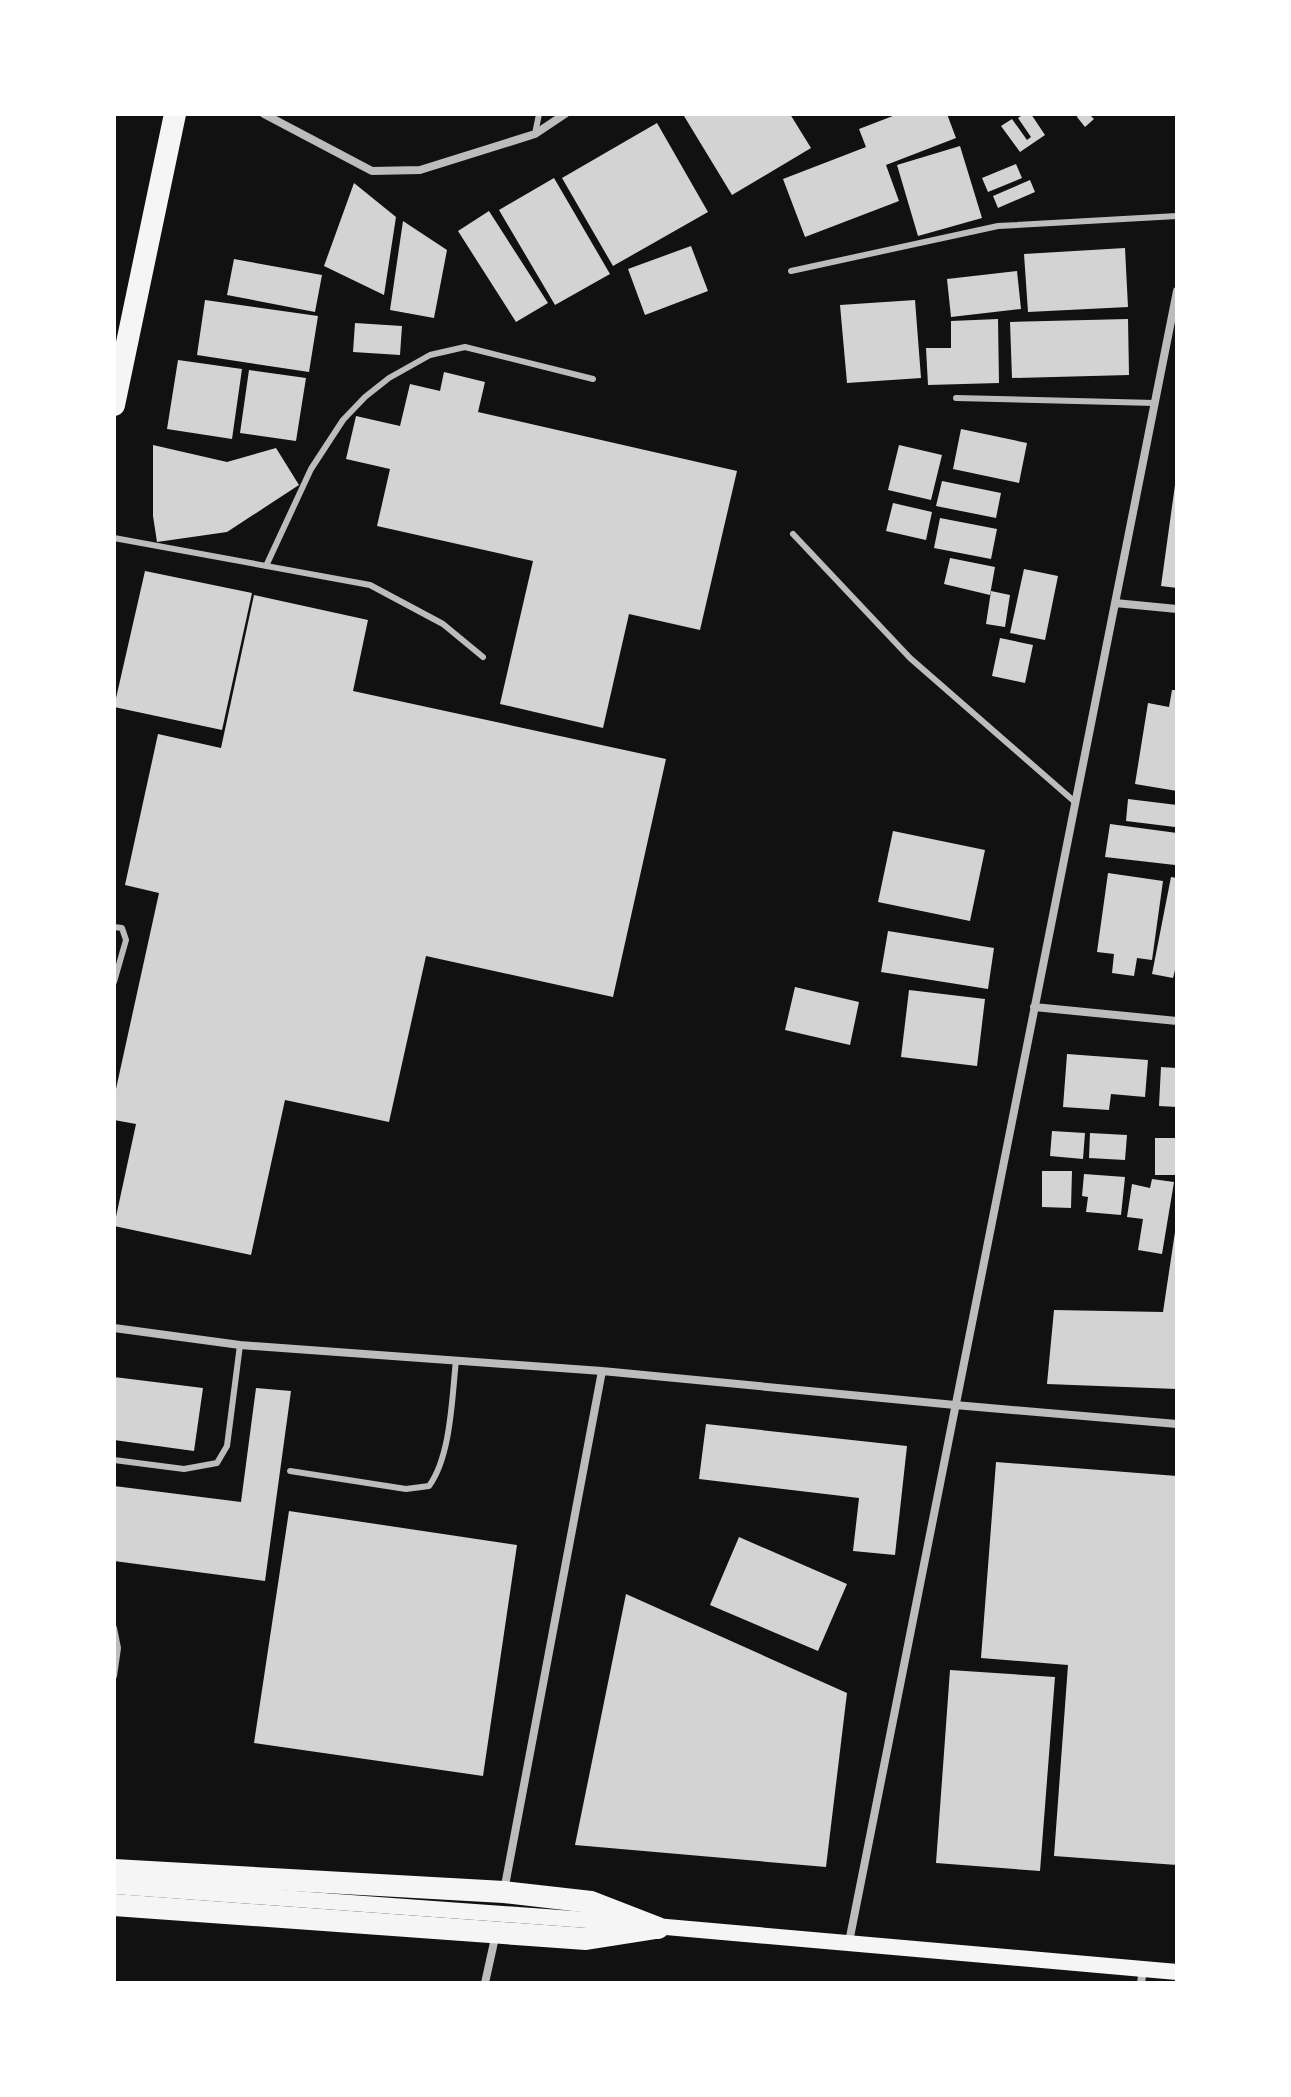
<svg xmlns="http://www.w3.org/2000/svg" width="1291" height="2097" viewBox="0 0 1291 2097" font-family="'Public Sans',sans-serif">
	<rect width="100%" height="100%" fill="#111"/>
	<path fill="#d3d3d3" d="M688,114h102l21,34 -79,47 -48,-79z
		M898,114h49l9,24 -70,27 13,36 -94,36 -22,-58 83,-32 -7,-18z
		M1024,114h7l14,21 -25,17 -19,-26 11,-7 15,21 4,-3 -13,-19z
		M1078,114h11l5,5 -9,8 -8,-10z
		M657,123l51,89 -95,54 -51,-88z
		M960,146l22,72 -64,18 -21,-71z
		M1016,164l6,14 -34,14 -6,-14z
		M554,178l56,96 -55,31 -56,-95z
		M1030,180l5,12 -37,16 -5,-12z
		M354,183l42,34 -12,78 -60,-29z
		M489,211l59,92 -32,19 -58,-91z
		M403,221l44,29 -13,68 -44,-8z
		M691,246l17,45 -63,24 -17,-46z
		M1125,248l3,59 -100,5 -4,-58z
		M234,259l88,16 -7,37 -88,-17z
		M1017,271l4,38 -70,8 -4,-38z
		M205,300l113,16 -9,56 -112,-17z
		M915,300l6,78 -74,5 -7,-78z
		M998,319l1,64 -71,2 -2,-37h25v-27z
		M1128,319l1,56 -117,3 -2,-56z
		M355,323l47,3 -2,29 -47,-3z
		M178,360l64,9 -10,70 -65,-10z
		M249,370l57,8 -10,63 -56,-8z
		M444,372l41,10 -7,30 259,59 -37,159 -71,-16 -26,114 -103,-24 33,-143 -156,-35 13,-57 -44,-10 10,-43 44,10 10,-42 30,7z
		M961,429l66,14 -8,40 -66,-14z
		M153,445l74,17 49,-14 23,37 -72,47 -70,10 -4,-26z
		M899,445l43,10 -11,45 -43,-10z
		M942,481l59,12 -5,25 -60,-12z
		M1175,485h2v103l-16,-2z
		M893,503l39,9 -6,28 -40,-9z
		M940,518l57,11 -6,30 -57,-11z
		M950,558l45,9 -5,28 -46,-11z
		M1024,569l34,7 -13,64 -35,-7z
		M145,571l107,22 -30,137 -108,-23z
		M991,591l19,4 -5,32 -19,-3z
		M254,595l114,25 -15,71 313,68 -53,238 -187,-41 -37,166 -104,-22 -34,155 -137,-29 22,-102 -22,-4v-22l45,-205 -34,-8 33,-151 63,14z
		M1000,638l33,7 -8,38 -33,-7z
		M1172,690h5v101l-42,-7 13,-81 21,4z
		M1128,799l49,6 -2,22 -49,-6z
		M1110,824l67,9 -2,32 -70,-8z
		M893,831l92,19 -15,71 -92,-19z
		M1108,873l55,8 -11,79 -15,-2 -3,18 -22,-3 2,-19 -17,-2z
		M1171,877l6,1v92h-2l-2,8 -21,-4z
		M888,931l106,17 -6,41 -107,-17z
		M795,987l64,15 -9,43 -65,-15z
		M909,990l76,9 -8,67 -76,-9z
		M1067,1054l81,6 -3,37 -34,-3 -2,16 -46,-3z
		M1161,1067l16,1v39l-18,-1z
		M1052,1131l33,2 -2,26 -33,-3z
		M1090,1133l37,2 -2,25 -36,-2z
		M1155,1138h22v37h-22z
		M1042,1171h30l-1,37 -29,-1z
		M1084,1174l41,3 -4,38 -35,-3 2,-15 -6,-1z
		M1152,1179l22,3 -12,72 -24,-4 5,-31 -16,-2 5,-33 18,4z
		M1175,1232l2,157 -130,-5 7,-74 109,2z
		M114,1377l89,11 -9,63 -80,-11z
		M256,1388l35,3 -26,190 -151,-20v-75l127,16z
		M706,1424l201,22 -12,109 -42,-4 6,-53 -160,-19z
		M996,1462l181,14v389l-123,-9 14,-191 -87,-7z
		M289,1511l228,34 -34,231 -229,-33z
		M739,1537l108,47 -29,67 -108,-46z
		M626,1594l221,99 -21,174 -251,-22z
		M950,1670l105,7 -15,194 -104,-8z"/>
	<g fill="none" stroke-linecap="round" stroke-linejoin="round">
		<path stroke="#bcbcbc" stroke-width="6" d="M535,134l4,-20
			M791,271l207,-45 179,-10
			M956,398l199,5
			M793,534l117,124 165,144
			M114,538l256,47 73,39 40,33
			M266,566l45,-97 32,-49 22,-23 24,-19 41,-23 35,-8 128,32
			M114,927l8,1 4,12 -12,42
			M114,1460l70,9 33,-6 10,-17 13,-101
			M290,1471l116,18 23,-3c22,-30 23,-89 27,-126
			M114,1628l4,20 -4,28"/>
		<path stroke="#bcbcbc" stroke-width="8" d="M264,114l108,57 48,-1 115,-36 30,-20
			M1115,603l62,6
			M1034,1007l143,14
			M114,1328l126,17 362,26 353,34 222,19
			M504,1891l98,-520
			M849,1942l328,-1651
			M485,1983l11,-50
			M1141,1983l2,-14"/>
		<path stroke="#f5f5f5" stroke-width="16" d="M114,1886l473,34 590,52"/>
		<path stroke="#f5f5f5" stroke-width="22" d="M114,405l61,-291
			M114,1870l390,22 87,10 67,26
			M114,1905l472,34 70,-11"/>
	</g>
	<rect width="1291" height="2097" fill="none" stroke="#ffffff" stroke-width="232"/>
</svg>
